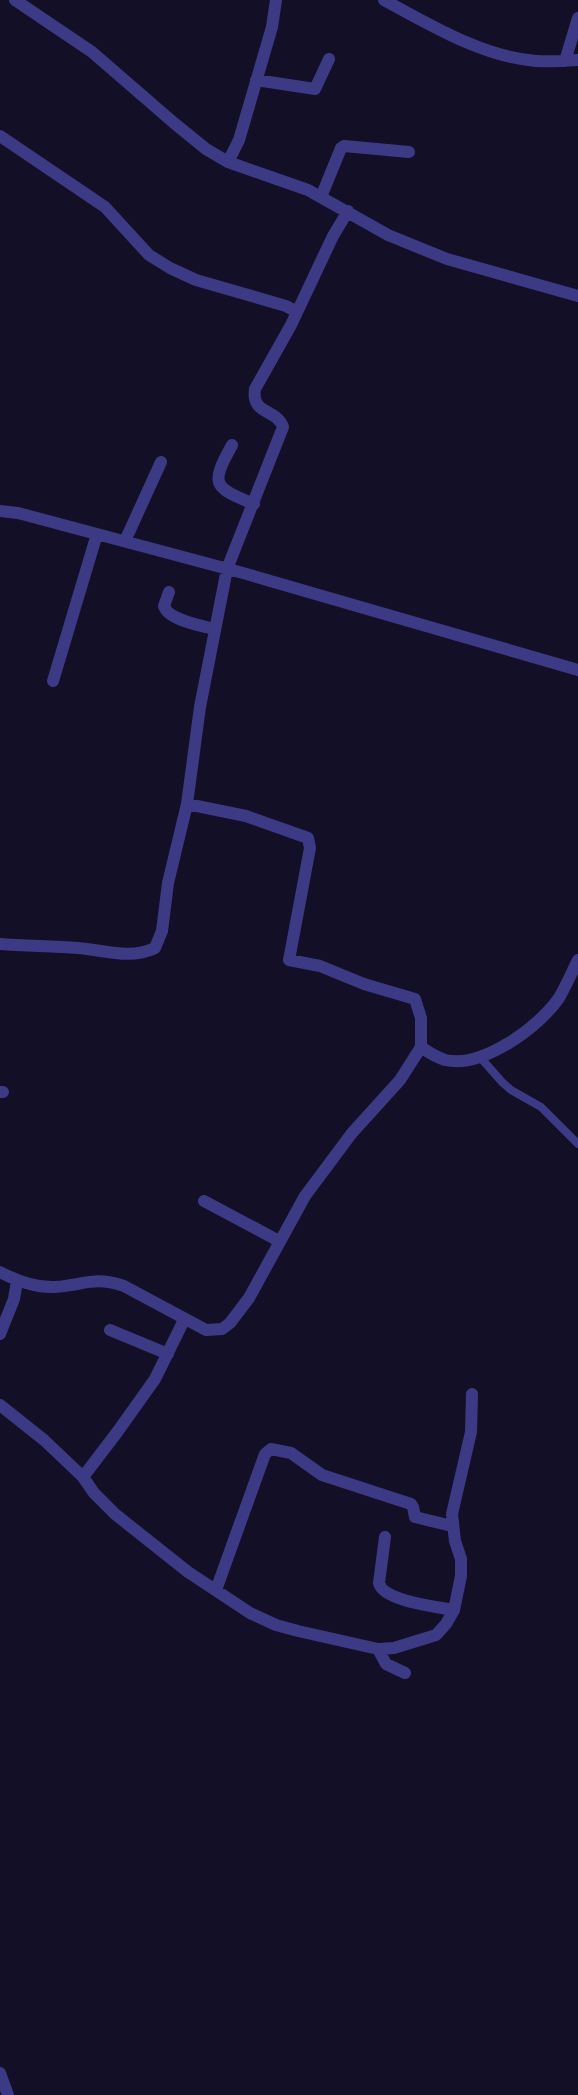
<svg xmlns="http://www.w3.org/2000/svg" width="578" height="2095" viewBox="0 0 578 2095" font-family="Helvetica,sans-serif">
	<rect width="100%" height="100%" fill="#130f26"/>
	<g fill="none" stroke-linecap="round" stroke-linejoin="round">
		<path stroke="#3d3a85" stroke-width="8" d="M480,1057l22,25 9,8 30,17 37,37"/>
		<path stroke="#3d3a85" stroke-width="12" d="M15,0l77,52 82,71 32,26 22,13 80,28 80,45 59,24 131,37
			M384,0c46,25 99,57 152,61 14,1 28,0 42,-1
			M565,61l13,-43
			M256,80l59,9 14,-30
			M0,136l105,71 44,48 21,13 26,12 90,26 11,6
			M228,162l11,-22 33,-113 4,-27
			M321,197l20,-49 3,-2 65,6
			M232,445c-22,40 -19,42 22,59
			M0,511l18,2 225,60 335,97
			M125,541l36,-79
			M169,592l-5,14c4,14 38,20 51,23
			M53,681l44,-147
			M0,944c26,2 52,2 78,4 26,2 52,12 77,0l7,-17 6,-48 19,-79 13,-97 27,-138 56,-142c-7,-19 -32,-12 -28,-38l36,-64 42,-89 15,-25
			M421,1047c7,5 15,10 24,13 37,9 94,-33 114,-62 7,-12 13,-26 19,-38
			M0,1092h3
			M204,1201l75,40
			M0,1272c17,9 36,16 55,15 29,-2 39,-11 69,-1l82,44 16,-1 8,-6 19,-25 56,-102 47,-63 48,-53 21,-33v-29l-6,-19 -51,-15 -44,-18 -31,-6 21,-112 -2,-10 -62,-22 -59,-12
			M110,1330l58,24
			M0,1334l14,-35 3,-18
			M0,1405l44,35 39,37 11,16 21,21 73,58 62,41 26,12 22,6 80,18 16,-1 42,-13 10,-11 8,-14 7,-34v-17l-6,-18 -3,-27 19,-82 1,-38
			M83,1477l35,-46 37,-52 29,-59
			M385,1537l-6,46c4,18 58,24 75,27
			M216,1590l49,-136 6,-5 20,4 31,22 89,29 2,3 2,10 37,9
			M378,1649l8,15 19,9
			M0,2073l8,22"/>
	</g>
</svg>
